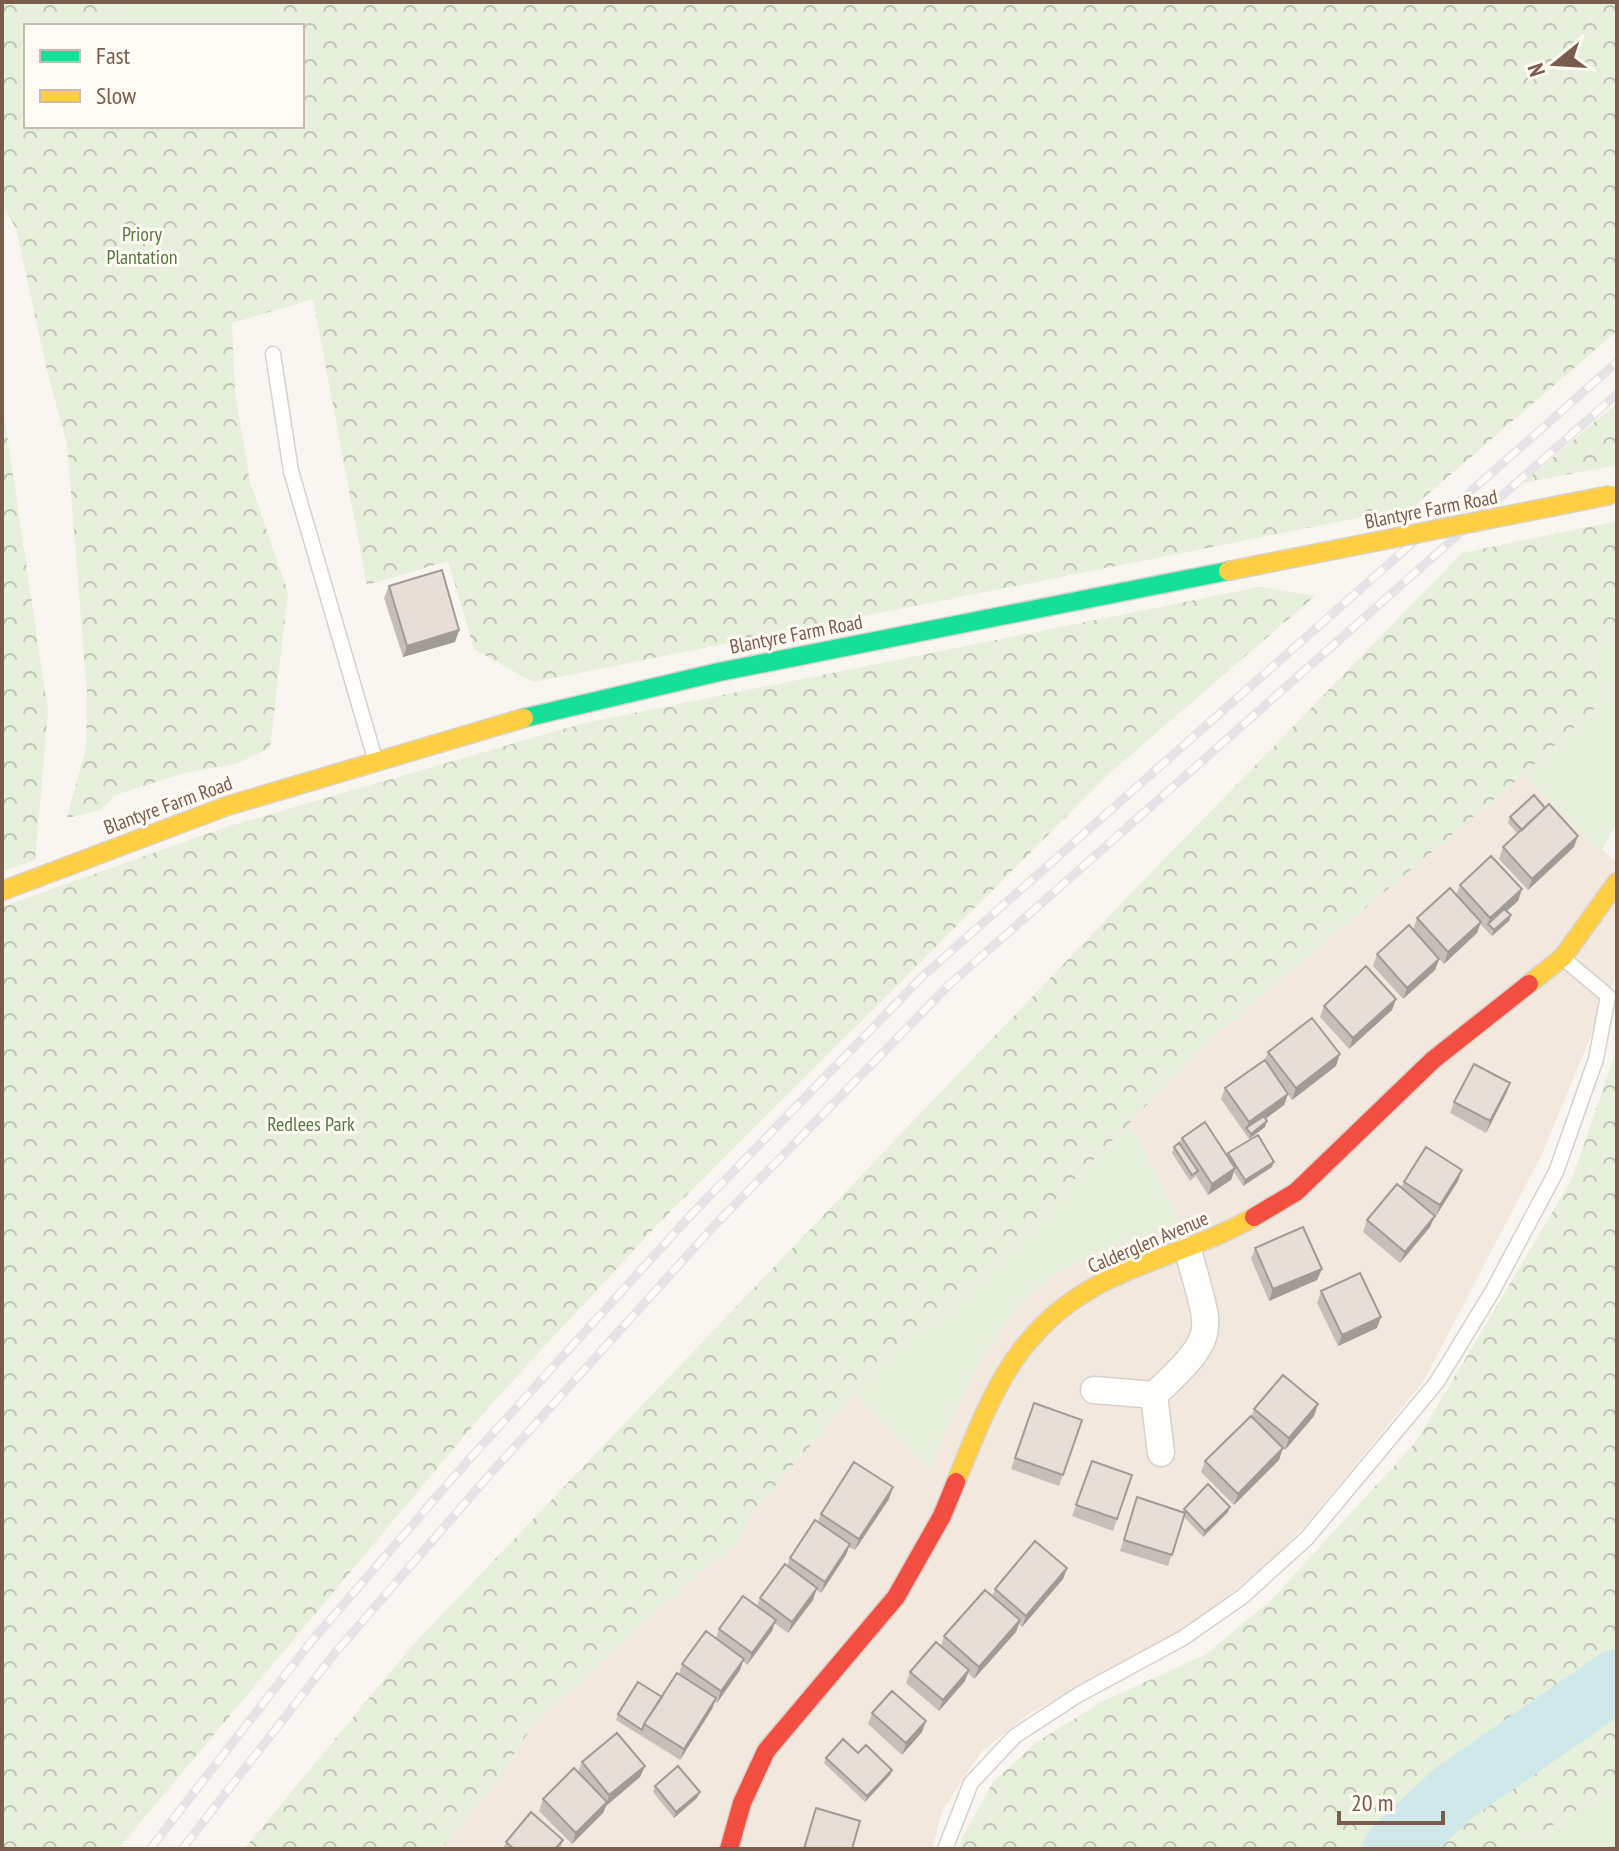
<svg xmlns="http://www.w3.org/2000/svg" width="1619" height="1851" viewBox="0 0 1619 1851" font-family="'PT Sans Narrow',sans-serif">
	<defs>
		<pattern id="forest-crowns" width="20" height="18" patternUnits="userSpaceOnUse" patternTransform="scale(2)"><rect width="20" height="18" fill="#e7f0db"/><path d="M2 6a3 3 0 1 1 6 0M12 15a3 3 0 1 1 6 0" fill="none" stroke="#c0c6b4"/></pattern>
	</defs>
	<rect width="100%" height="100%" fill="#f9f5f0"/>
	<path fill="#f2e8de" d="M1523,775l94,88v110l-75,181 -119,228 -110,135 -50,52 -98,76 -135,68 -49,39 -39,59 -10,38h-491l56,-68 36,-56 164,-151 43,-33 9,-25 152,-175 49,-32 260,-270z"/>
	<path fill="#e7f0db" d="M113,2h167l10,24h-163z
		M1617,619v203l-16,30 -78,-77 81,-75 -11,-44z
		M1130,1125l50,97c-54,19 -118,38 -158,81 -44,47 -67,109 -92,167l-75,-75 46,-54 49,-32z
		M1617,1785v64h-102z"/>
	<path fill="url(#forest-crowns)" d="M2,2h111l14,24h-101v100h276v-100h-12l-10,-24h1337v329l-204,176 -880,175 -59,-33 -26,-88 -81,24 -54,-286 -81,24 3,71 15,88 38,110 -18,156 -32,15 -57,11 -66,21 -14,15 -34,8 19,-70 1,-55 -20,-250 -19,-68 -32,-147 -14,-22z
		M2,401l46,310 -13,149 -33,11z
		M1617,403v62l-94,18z
		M1617,521v98l-24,37 11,44 -81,75 -313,264 -260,270 -49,32 -152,175 -9,25 -43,33 -164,151 -36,56 -56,68h-197l168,-203 725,-759 325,-334z
		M1259,587l56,9 -204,176 -454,453 -165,178 -374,446h-116v-942l224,-80 358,-104z
		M1617,1048v737l-102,64h-555l1,-9 32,-58 44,-40 66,-41 102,-46 66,-55 145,-158 156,-263z"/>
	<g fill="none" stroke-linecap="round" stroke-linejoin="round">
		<path stroke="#d0e8ea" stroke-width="62" d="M1394,1849l61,-57 162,-112"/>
		<g stroke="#d7d1cb" stroke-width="17">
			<path id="lane" d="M273,354l18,117 84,288
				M945,1849l26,-66 44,-47 63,-41 105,-57 59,-41 65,-59 130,-156 55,-90 64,-120 40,-113 12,-63 -44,-37"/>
		</g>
		<g stroke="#d7d1cb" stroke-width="29">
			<path id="street" d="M1094,1390l60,5c68,-64 56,-60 34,-145
				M1154,1395l7,58"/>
		</g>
		<g stroke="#d9d2cb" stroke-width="21">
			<path id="fast" d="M524,718l195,-46 509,-101"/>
		</g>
		<g stroke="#d9d2cb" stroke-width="21">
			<path id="slow" d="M2,891l225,-85 297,-88
				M1529,984l34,-27 54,-75
				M956,1482c34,-83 58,-152 142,-197 50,-27 106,-39 156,-68"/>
		</g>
		<g stroke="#d9d2cb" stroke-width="21">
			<path id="jam" d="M1254,1217l42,-25 137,-132 96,-76
				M729,1849l13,-46 24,-52 130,-154 46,-81 14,-34"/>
		</g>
		<use href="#lane" stroke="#fefefd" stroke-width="14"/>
		<use href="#street" stroke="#fefefd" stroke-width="26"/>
		<use href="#fast" stroke="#16e098" stroke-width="18"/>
		<use href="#slow" stroke="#ffcf43" stroke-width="18"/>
		<use href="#jam" stroke="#f24e42" stroke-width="18"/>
		<g stroke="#e6e3e7" stroke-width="9">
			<path id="rail" d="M150,1849l160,-206 155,-179 224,-247 234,-241 694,-614
				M182,1849l153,-196 156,-180 223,-247 235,-241 668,-591"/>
		</g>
		<use href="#rail" stroke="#fffaf3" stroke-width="6" stroke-dasharray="18" stroke-linecap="butt"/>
		<g stroke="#d9d2cb" stroke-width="21" stroke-linecap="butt">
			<path id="slow-bridge" d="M1228,571l383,-76"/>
		</g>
		<use href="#slow-bridge" stroke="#ffcf43" stroke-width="18"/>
	</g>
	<path fill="#c6bfb9" d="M389,586l70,44 -4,12 -52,15 -19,-59z
		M1510,817l64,30 -46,43 -29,-31 4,-12 15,-13 -10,-11z
		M1460,885l62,4 -4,12 -12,10 5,4 -2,6 -17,15 -12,-12 -3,9 -33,31 -24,-26 19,21 -4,11 -32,29 -30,-33 4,-12 36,-24 4,-12 39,-23z
		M1396,999l-4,11 -43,39 -29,-32 4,-11z
		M1268,1052l68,14 -44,34 -4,-6 -4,11 -18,13 1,3 -2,6 -16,12 -28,-40 4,-11 40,-28z
		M1510,1083l-4,11 -20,39 -36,-20 4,-11z
		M1182,1138l45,18 1,-3 44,14 -29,19 -9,-14 -3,8 -23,15 -12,-19 -6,5 -18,-28 2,-6 5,-4z
		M1462,1170l-4,11 -22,35 -3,-1 -3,12 -30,36 -37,-31 4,-12 34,-32 3,-6z
		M1255,1248l67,21 -5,11 -48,21 -18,-42z
		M1321,1291l56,37 -39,18 -21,-43z
		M1034,1403l48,17 -23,66 -48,-17z
		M1254,1409l60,7 -29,34 -3,-3 -3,13 -45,45 -33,-33 4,-11 46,-44z
		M1092,1461l40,14 -19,56 -41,-15z
		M889,1499l-34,51 -6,-3 -3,8 -25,38 -5,-3 -3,10 -25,33 -14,-10 -2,8 -25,34 -4,-4 -3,9 -23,33 -2,-1 -3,7 -32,51 -64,-40 2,-6 44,-17 17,-23 3,-10 34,-26 3,-9 38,-23 3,-8 27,-32 3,-8 28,-36 3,-8z
		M1133,1509l49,3 2,-3 44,3 -25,25 -19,-20 -16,49 -48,-15z
		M1067,1568l-4,11 -41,48 -3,-3 -3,8 -42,47 -6,-6 -3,8 -26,30 -33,-28 4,-11 31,-26 3,-10 48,-40 3,-7z
		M872,1713l54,8 -4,11 -20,23 -34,-31z
		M858,1753l34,17 -2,5 -25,27 -41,-39 2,-5z
		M582,1762l63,4 -5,11 -34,29 -3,7 -31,31 -33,-33 4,-12 35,-27z
		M655,1786l42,12 -23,20 -21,-26z
		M563,1840l-3,9h-57l3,-7z"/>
	<path fill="#a19b96" d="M459,630l-4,12 -52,15 4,-11z
		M1578,836l-4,11 -46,43 4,-11z
		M1522,889l-4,12 -28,25 -2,-2 2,-6z
		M1511,915l-2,6 -17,15 2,-6z
		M1481,922l-4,11 -33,31 4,-12z
		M1439,959l-4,11 -32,29 4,-11z
		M1396,999l-4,11 -43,39 4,-11z
		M1340,1054l-4,12 -44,34 4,-12z
		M1510,1083l-4,11 -20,39 4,-12z
		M1288,1094l-4,11 -35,26 -3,-3 3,-6z
		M1267,1121l-2,6 -16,12 2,-5z
		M1274,1162l-2,5 -29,19 2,-6z
		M1235,1168l-4,12 -23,15 4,-11z
		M1462,1170l-4,11 -22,35 4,-11z
		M1435,1216l-5,11 -30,36 5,-11z
		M1322,1269l-5,11 -48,21 4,-12z
		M1381,1317l-4,11 -39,18 4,-11z
		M1318,1404l-4,12 -29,34 4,-12z
		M1283,1448l-4,12 -45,45 4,-11z
		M893,1487l-4,12 -34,51 4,-11z
		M1230,1507l-2,5 -25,25 2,-6z
		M850,1544l-4,11 -25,38 4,-11z
		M1067,1568l-4,11 -41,48 4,-11z
		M817,1588l-4,12 -25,33 4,-11z
		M776,1620l-4,11 -25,34 5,-12z
		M1020,1620l-4,12 -42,47 5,-12z
		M744,1659l-4,11 -23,33 4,-12z
		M969,1670l-4,11 -26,30 4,-11z
		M716,1698l-4,11 -32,51 4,-11z
		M926,1721l-4,11 -20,23 4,-12z
		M645,1766l-5,11 -34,29 -3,7 -31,31 4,-11 31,-31 2,-7z
		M892,1770l-2,5 -25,27 2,-6z
		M700,1792l-3,6 -23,20 2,-6z"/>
	<path fill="#e6ded7" stroke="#a19b96" stroke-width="2" d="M442,570l17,60 -52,16 -18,-60z
		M1534,795l11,13 -23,22 -12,-13z
		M1549,804l29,32 -46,43 -29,-32z
		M1491,856l31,33 -32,29 -30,-33z
		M1450,888l31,34 -33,30 -31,-34z
		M1504,909l7,6 -17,15 -6,-6z
		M1409,925l30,34 -32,29 -30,-34z
		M1366,966l30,33 -43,39 -29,-32z
		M1312,1018l28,36 -44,34 -28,-36z
		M1265,1060l23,34 -39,28 -24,-34z
		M1474,1064l36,19 -20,38 -36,-19z
		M1264,1116l3,5 -16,13 -5,-6z
		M1205,1122l30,46 -23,16 -30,-46z
		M1258,1135l16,27 -29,18 -17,-27z
		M1179,1143l19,28 -6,4 -18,-28z
		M1426,1147l36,23 -22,35 -36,-23z
		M1397,1184l38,32 -30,36 -38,-32z
		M1303,1227l19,42 -49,20 -18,-41z
		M1360,1273l21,44 -39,18 -21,-44z
		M1283,1375l35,29 -29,34 -35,-29z
		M1034,1403l48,17 -19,55 -48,-17z
		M1251,1416l32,32 -45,46 -33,-33z
		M1092,1461l40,14 -15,44 -41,-14z
		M854,1462l39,25 -34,52 -38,-25z
		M1208,1484l22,23 -25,24 -21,-22z
		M1137,1497l48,16 -13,42 -48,-15z
		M815,1520l35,24 -25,38 -35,-24z
		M1035,1541l32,27 -41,48 -31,-27z
		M785,1564l32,24 -25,34 -32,-24z
		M985,1590l35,30 -41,47 -35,-31z
		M743,1596l33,24 -24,33 -33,-24z
		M706,1631l38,28 -23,32 -39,-27z
		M936,1642l33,28 -26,30 -33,-28z
		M677,1673l39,25 -32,51 -40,-25z
		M638,1682l24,15 -18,27 -2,6 -24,-16z
		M892,1691l34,30 -20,22 -34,-30z
		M617,1733l28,33 -36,29 -27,-33z
		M843,1739l15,14 8,-8 26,25 -25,26 -41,-38z
		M678,1766l22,26 -24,20 -21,-26z
		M574,1768l33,34 -31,31 -33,-34z
		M816,1808l44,13 -8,28h-48z
		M531,1812l32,28 -8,9h-41l-8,-7z"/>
	<g text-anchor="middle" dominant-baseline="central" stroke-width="6" stroke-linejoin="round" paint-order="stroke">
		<g font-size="20" fill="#537a41" stroke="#fffaf3">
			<text x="142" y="234">Priory<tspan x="142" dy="23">Plantation</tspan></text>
			<text x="311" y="1124">Redlees Park</text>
		</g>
		<g font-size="20" fill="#7a5c4d" stroke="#fffaf3">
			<text transform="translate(1431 509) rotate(-11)">Blantyre Farm Road</text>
			<text transform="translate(796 634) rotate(-11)">Blantyre Farm Road</text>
			<text transform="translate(168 805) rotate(-20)">Blantyre Farm Road</text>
			<text transform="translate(1148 1242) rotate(-23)">Calderglen Avenue</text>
		</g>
	</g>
	<rect width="1619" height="1851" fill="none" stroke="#7a5c4d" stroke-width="8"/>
	<rect x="24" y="24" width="280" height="104" fill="#fffaf3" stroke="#cabbb1" stroke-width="2"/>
	<rect x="40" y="50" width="40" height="12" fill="#16e098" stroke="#cabbb1" stroke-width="2"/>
	<text x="96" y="64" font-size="24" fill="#7a5c4d">Fast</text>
	<rect x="40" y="90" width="40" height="12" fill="#ffcf43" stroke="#cabbb1" stroke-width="2"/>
	<text x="96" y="104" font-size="24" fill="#7a5c4d">Slow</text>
	<g transform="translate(1555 64) rotate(252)" stroke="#fffaf3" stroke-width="6" paint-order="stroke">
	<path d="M0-6L14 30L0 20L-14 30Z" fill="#7a5c4d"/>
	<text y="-12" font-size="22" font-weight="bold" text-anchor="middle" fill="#7a5c4d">N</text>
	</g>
	<path d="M1339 1811v12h104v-12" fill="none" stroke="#7a5c4d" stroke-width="4"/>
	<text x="1351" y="1811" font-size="24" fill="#7a5c4d" stroke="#fffaf3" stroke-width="6" paint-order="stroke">20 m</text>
</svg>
